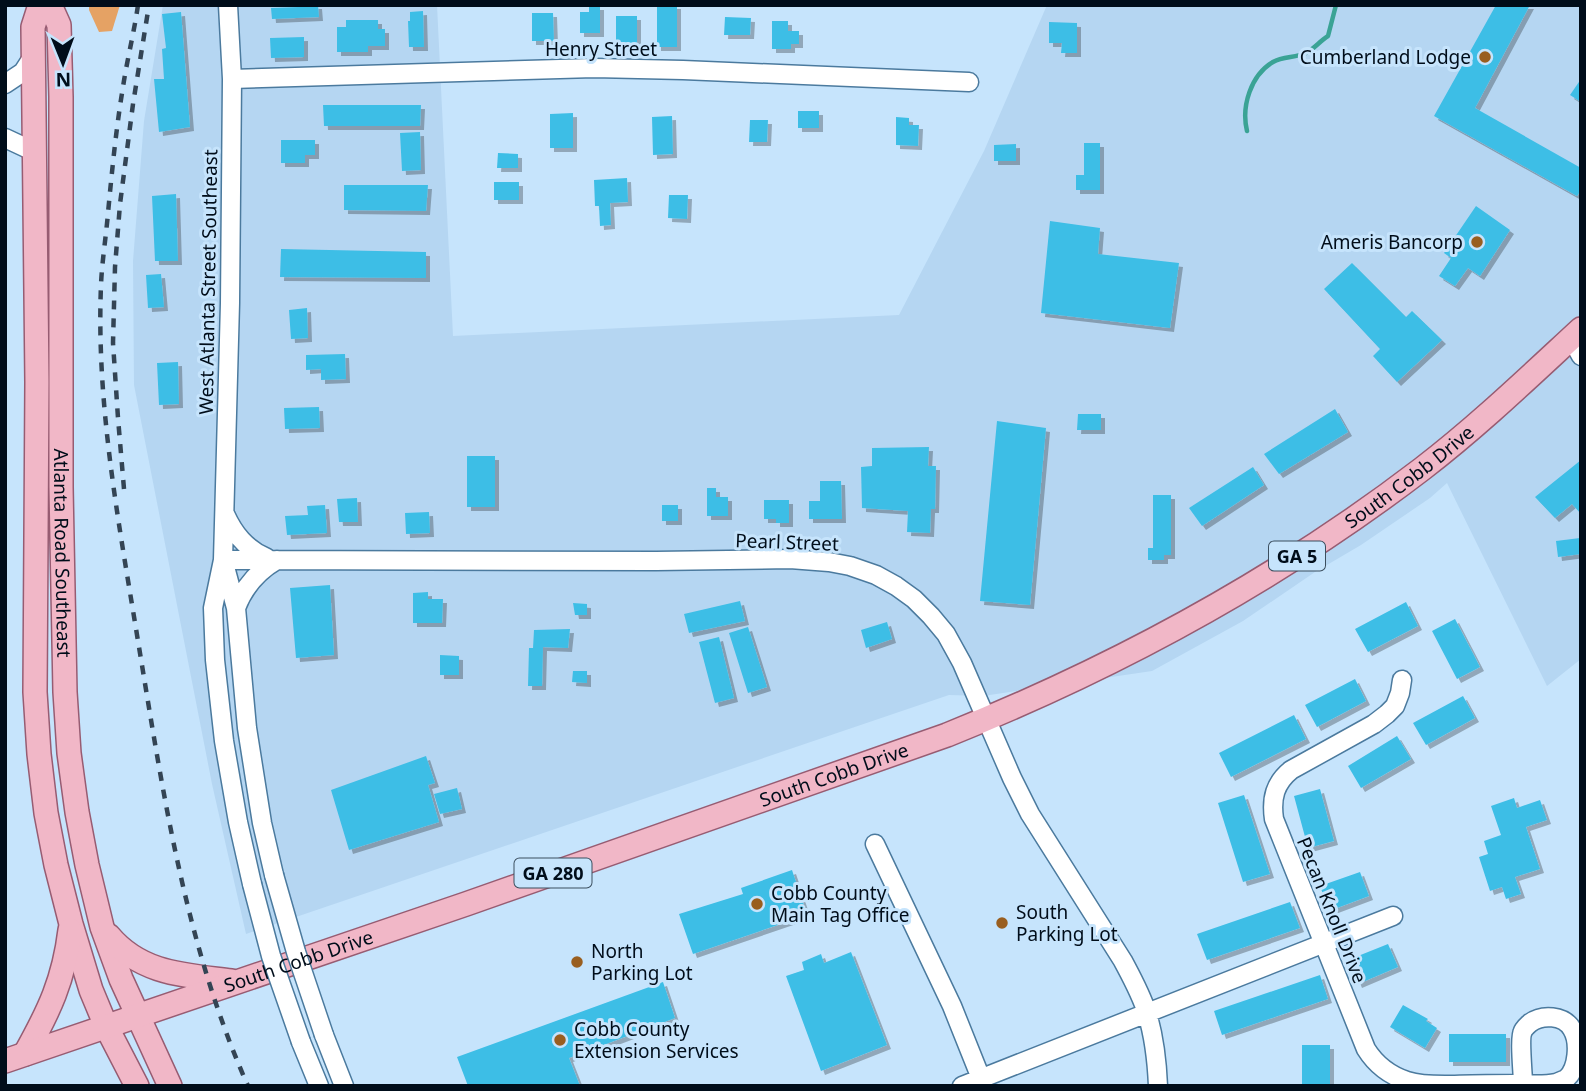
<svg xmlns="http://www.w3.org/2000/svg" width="1586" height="1091" viewBox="0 0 1586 1091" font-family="'Noto Sans',sans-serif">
	<defs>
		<filter id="shadow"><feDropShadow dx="4" dy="4" stdDeviation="0" flood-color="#0004"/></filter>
	</defs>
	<rect width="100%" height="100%" fill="#c6e4fc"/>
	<path fill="#b5d6f2" d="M163,5h274l16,331 446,-21 85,-164 63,-146h534v654l-34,27 -100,-203 -17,15 -69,47 -46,27 -72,49 -91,50 -169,25 -34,-1 -703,239 -34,-150 -78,-399 -1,-124 11,-140z"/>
	<path fill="#e5a264" d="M89,5h31l-8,26 -13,1 -10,-22z"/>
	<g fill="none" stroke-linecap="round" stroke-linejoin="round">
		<path stroke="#3aa395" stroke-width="4.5" d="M1247,131c-6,-25 4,-56 26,-69 10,-6 22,-4 33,-9 8,-4 14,-12 22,-17l8,-31"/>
	</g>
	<path fill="#3ebee6" filter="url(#shadow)" d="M299,5h19l1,12 -47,2 -1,-11 28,-1z
		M657,5h20v42h-20z
		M1496,5h34l-55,103 106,60v22l-4,6 -143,-80z
		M589,6h11v27h-20v-21h9z
		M423,11l1,36h-15l-1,-26h2v-9z
		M181,12l9,115 -31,5 -5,-53h10l-2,-30 4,-1 -4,-34z
		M532,13h21l1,28h-22z
		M616,16h21v35h-21z
		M725,17l26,1 -1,17h-26z
		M346,20h32v9h7v17h-17v6h-31v-25h9z
		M772,21h16v10h11v13h-8v5h-19z
		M1049,22l28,1v30h-16l1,-10h-13z
		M304,37v20l-33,1 -1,-20z
		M1581,79v23l-11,-7z
		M323,105h98l-1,21h-96z
		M798,111h21v17h-21z
		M573,113v35h-23v-34z
		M672,116l1,38 -20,1 -1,-38z
		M896,117l13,1v7h10l-1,21 -22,-1z
		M750,120h18l-1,22h-18z
		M420,132l1,38 -19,1 -2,-38z
		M281,140h34v15h-10v8h-24z
		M1084,143h16v47h-24v-15h8z
		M1016,144v17h-22v-16z
		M498,153l20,1v14h-21z
		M627,178l1,24 -18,1 1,22 -11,1 -1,-20h-4l-1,-26z
		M494,182h25v18h-25z
		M344,185h84l-2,26 -82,-1z
		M176,194l2,67h-23l-3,-65z
		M669,195h19l-1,24 -19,-1z
		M1476,206l34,24 -30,46 -12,-8 -13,18 -16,-10 12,-18 -7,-5z
		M1050,221l50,7 -2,26 81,9 -9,65 -129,-15z
		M281,249l145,3v26l-146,-1z
		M1352,263l54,54 6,-6 30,29 -45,42 -24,-26 7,-7 -56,-60z
		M161,274l3,33 -16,1 -2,-33z
		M307,308l1,30 -17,1 -2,-29z
		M345,354l1,25 -25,1v-11l-15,1v-15z
		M178,362l1,42 -20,1 -2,-42z
		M319,407l1,21 -35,1 -1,-21z
		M1335,409l13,23 -69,42 -15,-20z
		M1078,414h23v16h-24z
		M997,421l49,7 -16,177 -50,-4z
		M929,447l-1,19h8l-1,43h-4l-1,24 -23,-1 1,-21 -46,-3 -1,-41 11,-1v-18z
		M467,456h28v51h-28z
		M1581,460v54l-9,-10 -17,14 -20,-21z
		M1253,467l11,18 -62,41 -13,-18z
		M820,481h21l1,38h-33v-18h11z
		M707,488h9v9h12v19h-21z
		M1153,495h18v60h-7v5h-16v-12h5z
		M357,498l1,24h-19l-2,-23z
		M764,500h25v23h-13v-4h-12z
		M325,505l2,28 -40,2 -2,-19 23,-1 -1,-9z
		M662,505h16v16h-16z
		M429,512l1,21 -24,1 -1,-21z
		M1580,538l1,16 -23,3 -2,-16z
		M330,585l4,70 -38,3 -6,-70z
		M428,592v7h15l-1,24h-29v-30z
		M740,601l5,20 -56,12 -5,-19z
		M1406,602l12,24 -50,26 -13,-23z
		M573,603l14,1v11h-12z
		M1455,619l25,48 -23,12 -25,-48z
		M887,622l5,17 -26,9 -5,-18z
		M748,627l19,60 -19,6 -19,-60z
		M570,629l-2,19 -25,-1 -1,39h-14l1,-38h4l1,-18z
		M719,637l15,61 -19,5 -16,-61z
		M440,655l19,1v19h-19z
		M573,671h14v12l-15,-1z
		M1355,679l11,22 -49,26 -12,-22z
		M1463,696l12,22 -49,27 -13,-22z
		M1294,715l12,24 -75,38 -12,-24z
		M1397,736l14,23 -50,29 -13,-22z
		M426,756l9,27 -7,2 11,37 -90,28 -18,-60z
		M457,788l5,21 -22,5 -6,-20z
		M1320,789l14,52 -26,7 -14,-52z
		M1244,795l26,79 -27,8 -25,-79z
		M1514,798l3,10 23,-8 7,20 -21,7 14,42 -25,8 6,17 -15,5 -4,-12 -12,4 -11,-34 9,-3 -4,-13 17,-6 -10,-29z
		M792,870l15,45 -114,39 -14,-40 64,-20 -2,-6z
		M1360,872l9,24 -40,15 -9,-25z
		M1290,902l10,26 -93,32 -10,-26z
		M1388,944l10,23 -40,17 -10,-24z
		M851,952l36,93 -66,26 -35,-95 18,-6 -2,-8 19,-8 3,9z
		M1320,975l8,24 -106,36 -8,-24z
		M663,982l12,36 -106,40 11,28h-112l-11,-29z
		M1403,1005l25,14 -2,2 11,7 -12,20 -35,-21z
		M1449,1034h57v28h-57z
		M1302,1045h28v41h-28z"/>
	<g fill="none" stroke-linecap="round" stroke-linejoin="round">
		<g stroke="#4b7a9e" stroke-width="21">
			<path id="minor" d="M228,5l4,74 -2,224 -7,257 -10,48 2,52 9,81 14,81 14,62
				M232,79l362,-11 89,2 286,12
				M5,84l18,-12 11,-17
				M5,138l30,14
				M1571,338l10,18
				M225,514c9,20 21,35 42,44
				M223,560l433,1 134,-2 39,3 21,4 26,9 20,11 18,13 17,17 15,18 16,29 50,115 18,36 93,147c9,17 18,33 24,52 7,23 10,49 11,73
				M224,563l12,45 11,120 15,95 12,52
				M236,608c8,-21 22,-37 41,-48
				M1402,680l-2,13 -5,13 -8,8 -13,10 -83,46c-16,13 -20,28 -17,49l92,230c10,16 23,26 41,32 15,5 32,4 48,4 19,-1 39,-1 58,-1 14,0 30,2 43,-1 1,0 9,-4 10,-4 12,-10 14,-37 6,-50 -8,-14 -30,-15 -42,-6 -1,1 -7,6 -7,8 -4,7 0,42 0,53
				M875,844l77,162 32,80
				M324,1035l20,51
				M301,1042l18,44
				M962,1086l431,-170"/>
		</g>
		<g stroke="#975c72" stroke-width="26">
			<g id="major">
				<path d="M40,5l-7,22 4,355 -2,310 4,62 7,59 10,52 15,59 20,66 15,36 31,60"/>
				<path id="s1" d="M50,5l9,20 2,72v390l4,205 4,61 8,59 10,53 15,62 19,52 49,107"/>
				<path d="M109,936c32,38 75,39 122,45"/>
				<path d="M25,1054c24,-43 39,-74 45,-124"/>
				<path id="s2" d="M5,1061l461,-157 481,-169c169,-68 330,-155 475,-266 56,-43 107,-92 159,-140"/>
			</g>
		</g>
		<use href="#minor" stroke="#fff" stroke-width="18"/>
		<use href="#major" stroke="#f1b7c7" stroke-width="23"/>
		<path stroke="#334454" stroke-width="4.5" stroke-dasharray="9 9" stroke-linecap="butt" d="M138,5c-4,28 -11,55 -15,82 -7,42 -11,84 -15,126 -2,24 -6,48 -7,72 -5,120 18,239 37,356 25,151 47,304 110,445
			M124,489l-6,-71 -5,-75 2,-76 5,-63 13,-100 16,-99"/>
		<g stroke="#4b7a9e" stroke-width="21" stroke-linecap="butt">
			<path id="minor-bridge" d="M274,875l22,77 28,83
				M252,884l19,72 30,86"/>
		</g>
		<use href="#minor-bridge" stroke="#fff" stroke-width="18"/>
	</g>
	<g fill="#995e1f" stroke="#c6e4fc" stroke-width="2.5">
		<circle cx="1485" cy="57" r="7"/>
		<circle cx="1477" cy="242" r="7"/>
		<circle cx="757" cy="904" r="7"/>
		<circle cx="1002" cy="923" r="7"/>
		<circle cx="577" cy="962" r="7"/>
		<circle cx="560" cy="1040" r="7"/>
	</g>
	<g text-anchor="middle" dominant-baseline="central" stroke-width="6" stroke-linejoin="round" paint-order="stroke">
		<g fill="#c6e4fc" stroke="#3b4e5e" stroke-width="2">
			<rect x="1269" y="541.5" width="56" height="29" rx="5"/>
			<rect x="514.5" y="858.5" width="77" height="29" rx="5"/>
		</g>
		<g font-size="18" font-weight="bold" fill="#000d1a">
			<text x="1297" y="556">GA 5</text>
			<text x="553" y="873">GA 280</text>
		</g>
		<g font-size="19" fill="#000d1a" stroke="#c6e4fc">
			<text x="601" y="49">Henry Street</text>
			<text transform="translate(208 282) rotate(-89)">West Atlanta Street Southeast</text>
			<text stroke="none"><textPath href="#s2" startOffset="1528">South Cobb Drive</textPath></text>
			<text transform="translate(787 542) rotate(2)">Pearl Street</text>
			<text stroke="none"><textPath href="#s1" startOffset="550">Atlanta Road Southeast</textPath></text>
			<text stroke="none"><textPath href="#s2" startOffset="877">South Cobb Drive</textPath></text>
			<text transform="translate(1332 910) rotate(68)">Pecan Knoll Drive</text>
			<text stroke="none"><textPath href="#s2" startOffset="310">South Cobb Drive</textPath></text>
		</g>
		<g font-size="19" fill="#000d1a" stroke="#c6e4fc" text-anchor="start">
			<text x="1471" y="57" text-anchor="end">Cumberland Lodge</text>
			<text x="1463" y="242" text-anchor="end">Ameris Bancorp</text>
			<text x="771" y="893">Cobb County<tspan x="771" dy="22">Main Tag Office</tspan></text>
			<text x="1016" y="912">South<tspan x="1016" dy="22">Parking Lot</tspan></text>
			<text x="591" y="951">North<tspan x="591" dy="22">Parking Lot</tspan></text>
			<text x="574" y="1029">Cobb County<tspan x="574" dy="22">Extension Services</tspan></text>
		</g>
	</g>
	<rect width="1586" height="1091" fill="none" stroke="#000d1a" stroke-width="14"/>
	<g transform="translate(63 63) rotate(179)" stroke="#c6e4fc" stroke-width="5" paint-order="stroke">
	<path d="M0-5L12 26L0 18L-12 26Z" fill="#000d1a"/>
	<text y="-10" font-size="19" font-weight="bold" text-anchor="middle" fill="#000d1a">N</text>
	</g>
</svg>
